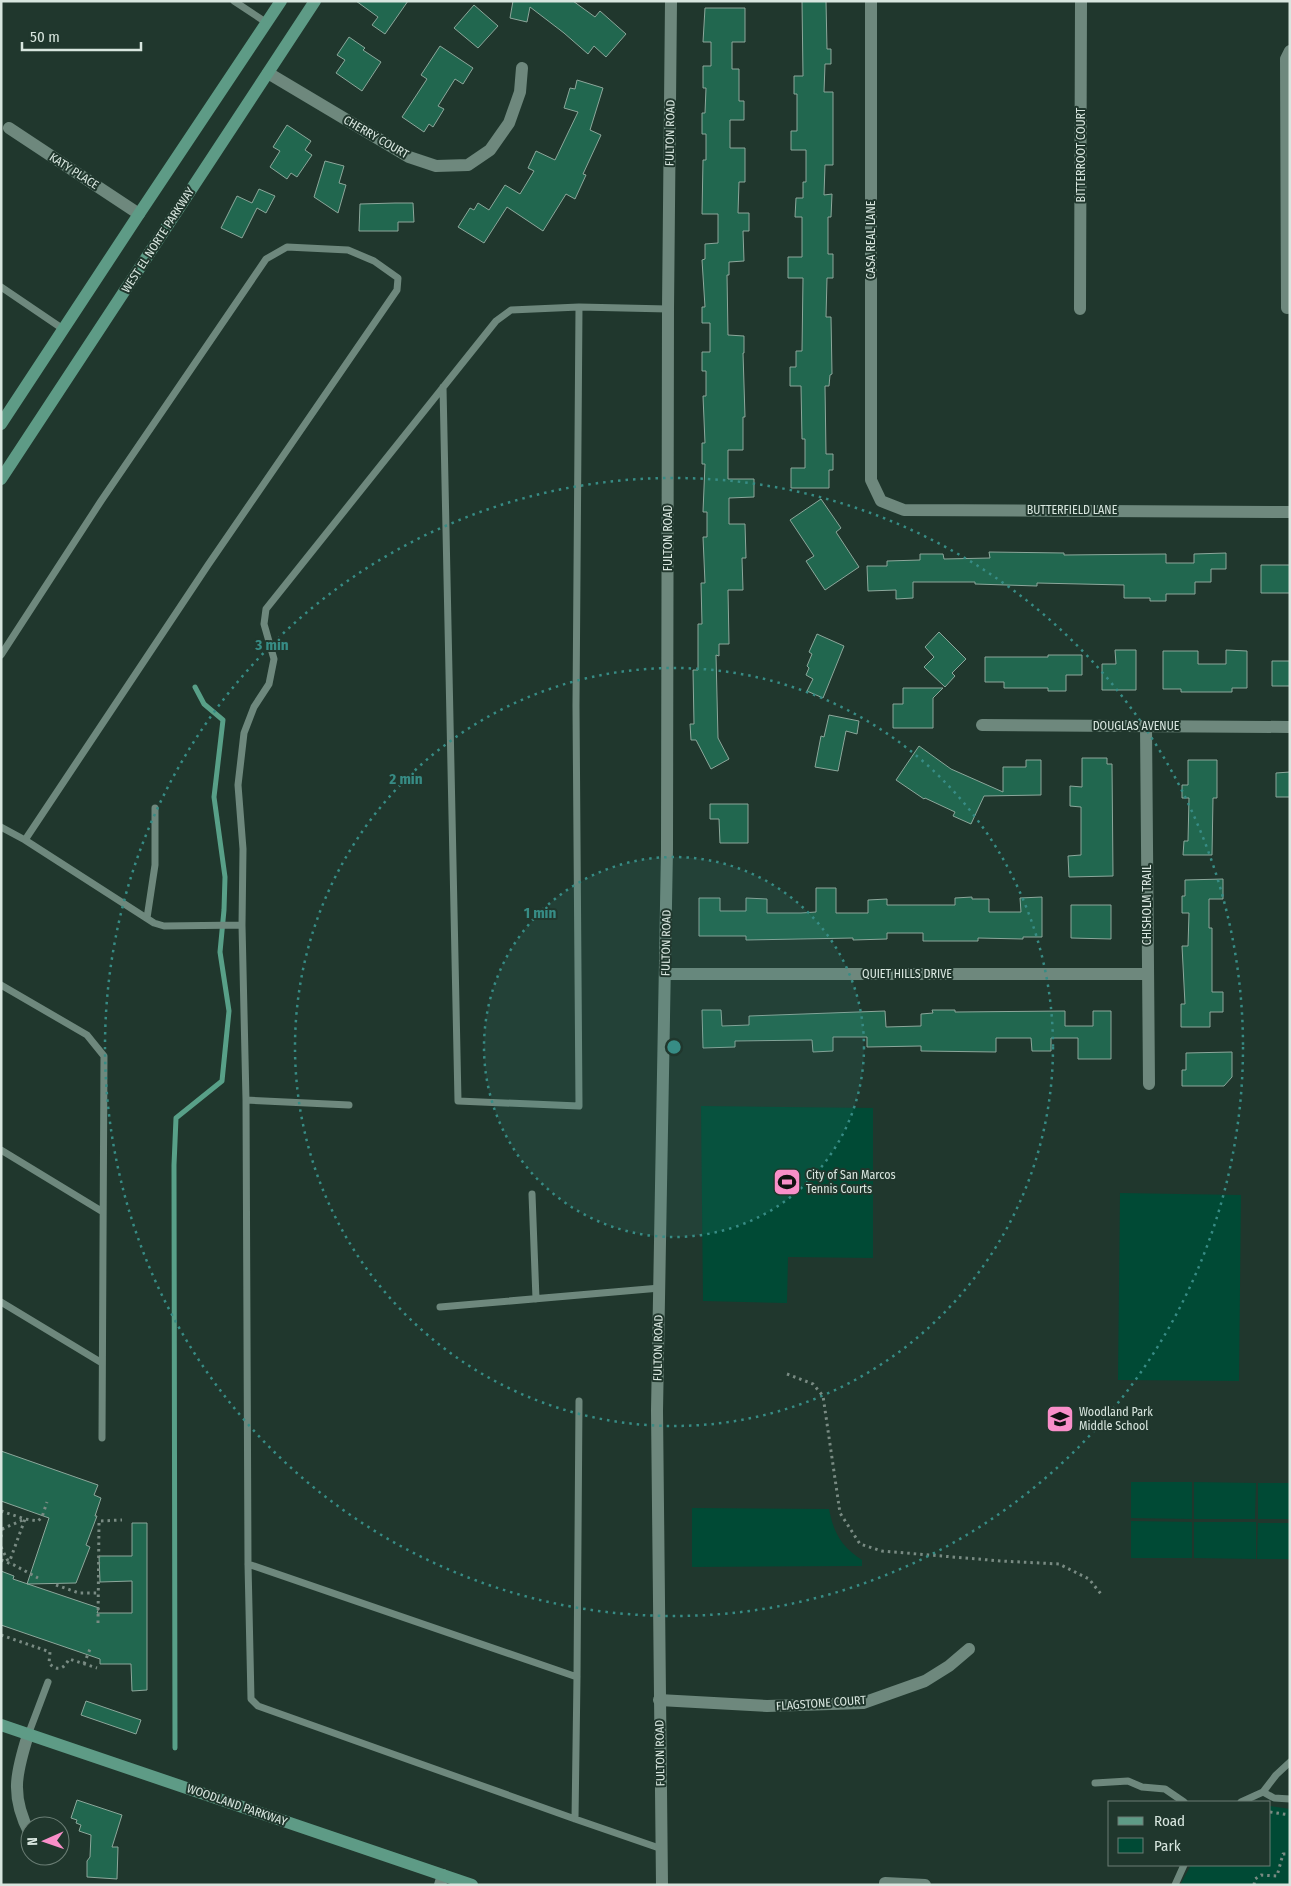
<svg xmlns="http://www.w3.org/2000/svg" width="1291" height="1886" viewBox="0 0 1291 1886" font-family="'Fira Sans Condensed',sans-serif">
	<rect width="100%" height="100%" fill="#20372d"/>
	<path fill="#004a35" d="M701,1106l172,2v150l-85,-1 -1,46 -84,-2z
		M1120,1193l121,2 -2,186 -121,-1z
		M1131,1482h61v37l-61,-1z
		M1194,1482l62,1 -1,36h-61z
		M1258,1483h32v36h-32z
		M692,1508l137,1c5,25 12,37 33,51v6l-170,1z
		M1131,1521l61,1v36h-61z
		M1194,1522h62v37l-62,-1z
		M1258,1523h32v36h-33z
		M1270,1806l20,3v76h-110l11,-20h79z"/>
	<g fill="none" stroke-linecap="round" stroke-linejoin="round">
		<path stroke="#58a088" stroke-width="5" d="M175,1748l-1,-583 2,-47 46,-37 7,-70 -9,-59 4,-42 1,-33 -11,-80 9,-77 -19,-16 -9,-17"/>
	</g>
	<path fill="#21674f" stroke="#8ca79b" d="M356,1h52l-23,33 -13,-9 6,-8z
		M513,1h60l22,16 5,-6 26,23 -20,23 -12,-11 -6,8 -24,-21 -34,-26 -3,15 -17,-4z
		M802,1h24l1,48h4v15h-6l-1,28h9v73h-8l-1,30 8,-1 -1,23h-3v37h5v24h-6l-1,39h5l1,57 -2,1 -1,11h-4l1,68h7v16h-4v18h-38v-20h14v-29h-3l-1,-53h-11v-19h6v-16h6l1,-73h-15v-21h14v-40h-7l1,-19h7v-16h3v-32h-15v-19h6v-37h-3v-18h9z
		M474,5l24,21 -20,22 -24,-20z
		M705,8h40v34h-13v27h7v32h5v19h-14v28h15v34h-6l-1,31h11v18h-6l1,30 -15,1v13h-2l1,60 16,1v17h-1l2,64h-2v33h-15v29h26v18l-25,1v26h16l1,34h-4l1,32h-15l1,54h-10v12l-3,-1 2,83 11,21 -18,10 -15,-29h-5l-1,-16h4l-1,-54h5v-46h4l-1,-41h4l-2,-46h4v-25h-4l2,-48h-3v-21h3l-2,-47h3v-25h-4v-19h8v-29h-8v-16h3l-3,-47 3,-1v-15l13,-1v-29h-16l1,-54h3v-26h-4v-21h3l1,-25h-3v-22h8v-24h-8z
		M349,37l16,11 -2,2 18,12 -19,29 -26,-18 9,-13 -8,-5z
		M440,46l33,22 -10,16 -8,-5 -17,27 6,3 -11,18 -4,-3 -5,8 -22,-15 25,-38 -6,-4z
		M577,80l26,8 -13,42 11,5 -18,39 3,1 -11,24 -9,-5 -23,37 -36,-24 -23,36 -26,-16 12,-19 4,2 4,-7 11,7 16,-25 15,9 14,-23 -6,-3 8,-17 19,9 23,-48 -14,-4 6,-20 5,1z
		M287,125l24,16 -6,9 7,5 -15,22 -6,-4 -4,6 -17,-12 10,-16 -7,-4z
		M325,161l19,5 -5,17 7,2 -8,28 -24,-16z
		M259,189l16,7 -9,17 -9,-5 -15,30 -21,-10 16,-32 15,7z
		M395,203h18l1,19h-16v9h-39l1,-27z
		M821,499l20,29 -5,4 23,35 -34,23 -19,-29 8,-5 -24,-36z
		M989,552l75,1v2l102,-1v9h28v-9l32,-1v16h-15v13h-16v12h-29v7h-16v-3h-26v-13l-87,-2v3l-62,-2v-2h-62v16l-17,1v-9l-28,1 -1,-25h20v-5l33,-1v-6h23l1,5 46,-1z
		M1261,565h29v28h-29z
		M939,632l27,27 -14,14 3,3 -10,11 -21,-20 10,-10 -9,-10z
		M817,634l27,12 -21,52 -16,-7 6,-12 -7,-4 3,-7 -2,-2 5,-12 -3,-2z
		M1115,650h21v40h-34v-26h14z
		M1226,650l21,1v37h-15v4h-51v-3h-18v-38h35v13h28z
		M1048,655h34v20h-16v16h-18v-3h-44v-6h-19v-25h63z
		M1272,661h18v25h-18z
		M903,688h40l-10,10v30h-40v-24h10z
		M829,715l30,6 -2,13 -11,-3 -8,40 -23,-4 6,-31 3,1z
		M919,746l32,23 52,23v-25h23v-7h15v35l-57,1 -13,28 -18,-8 2,-4 -30,-14 -1,1 -28,-19z
		M1082,758h25v6h5l1,112 -44,1 -1,-21 13,-1v-48l-11,-1v-20l12,1z
		M1188,760h29v38h-4l-1,57h-29l1,-14h4l1,-43h-7v-13h6z
		M1290,772v25h-14v-24z
		M710,804h38v39h-28l-1,-24h-9z
		M1223,879v20h-14v29h3v64h11v20h-13v15h-29v-23h4l-3,-58h6l1,-33h-7v-17h3v-16z
		M816,888h20v25h32v-13l19,-1v6h68v-7l17,-1v2h17v13h32l-1,-14 22,-1v40h-19v2l-45,-1v3h-55v-8h-36v6l-34,1v-2l-107,2v-4h-47v-38h21v13h26v-13l21,1v14h34l15,-1z
		M1071,905h40v34l-40,-1z
		M702,1010h19l1,16 27,-1v-9l136,-5 1,16 35,-1v-12l12,-1 -1,-3h23v2l110,-1v15h28v-15h18v48h-33v-21h-27v13h-19l-1,-13h-35v14l-75,-1v-5l-54,1v-10h-34v14l-20,1 -1,-12 -77,1v6l-32,1z
		M1232,1052v25l-8,9h-42v-16h4v-17z
		M1,1451l97,34 -4,10 7,3 -6,18h2l-11,29 4,2 -14,36 -49,1 22,-66 -48,-17z
		M132,1523h15v167l-15,1 -1,-27h-31v-5l-99,-34v-54l13,5 -1,3 86,29 -2,5h35v-32l-32,1 -1,-26h33z
		M86,1701l55,19 -5,14 -55,-19z
		M77,1800l45,15 -10,32h6l-1,32 -30,-2v-16l3,-4 1,-22 -12,-4 2,-6 -5,-2 1,-3 -6,-2z"/>
	<g fill="none" stroke-linecap="round" stroke-linejoin="round">
		<path stroke="#798b83" stroke-width="3" stroke-dasharray="2.5 4" stroke-linecap="butt" d="M787,1374l26,10 10,12 17,117 20,31 22,7 119,10 58,3 30,15 12,15
			M1,1511l24,8 -16,44
			M2,1529l23,-10 13,2 4,-4 5,-15
			M1,1537l1,-8
			M1,1547l8,16
			M1,1560l13,5 24,13
			M56,1585l23,8h20
			M98,1623l1,-102 23,-1
			M1,1635l49,17 -1,11c8,9 15,6 20,-4l28,9
			M84,1664l6,-15
			M1270,1812l20,3
			M1254,1885l1,-6 6,-4 16,1 6,-22h7"/>
		<path stroke="#6e887d" stroke-width="7" d="M234,1l33,22
			M1,287l62,42
			M443,387l15,714 121,5 -3,-400 3,-399
			M1,655l100,-154 165,-242 21,-12 61,3 26,11 24,17 -1,12 -189,275 -183,275
			M1,827l24,13 129,83 10,3 78,-1
			M147,918l8,-53v-57
			M1,985l86,50 17,21 -2,382
			M246,1100l103,5
			M1,1150l102,62
			M532,1194l4,105
			M1,1302l101,61
			M440,1307l220,-19
			M248,1564l329,113
			M28,1735l20,-53
			M1095,1783l33,-2 14,6 23,2 19,13
			M1263,1792l11,6 16,1
			M1241,1802l22,-10 13,-17 14,-13
			M575,1819l2,-142 2,-276
			M662,1849l-87,-30 -317,-113 -7,-7 -3,-135 -2,-464 -4,-175 1,-76 -5,-64 6,-52 10,-26 15,-23 5,-25 -10,-35 2,-15 230,-288 15,-11 68,-3 89,2
			M1175,1885l9,-20"/>
		<path stroke="#6e887d" stroke-width="12" d="M871,1v479l10,21 23,9 386,2
			M268,73l141,84 27,9 32,-1 22,-15 19,-27 11,-31 2,-24
			M9,128l130,86
			M1287,308l-1,-249 4,-8
			M1080,309l1,-308
			M982,725l308,2
			M1146,726l3,358
			M666,974h482
			M659,1700l108,6 96,-3 62,-22 24,-15 20,-17
			M28,1735c-12,38 -18,61 2,99
			M885,1883l40,2
			M440,1885l3,-10"/>
		<path stroke="#6e887d" stroke-width="12" d="M662,1885l-5,-474 10,-562 1,-540 3,-308"/>
		<path stroke="#5e9b86" stroke-width="12" d="M1,424l138,-210 142,-213
			M1,479l314,-478
			M1,1725l471,160"/>
	</g>
	<circle cx="674" cy="1047" r="190" fill="#378c85" fill-opacity=".12"/>
	<g fill="none" stroke="#378c85" stroke-width="2.5" stroke-dasharray="2.5 5">
		<circle cx="674" cy="1047" r="190"/>
		<circle cx="674" cy="1047" r="379"/>
		<circle cx="674" cy="1047" r="569"/>
	</g>
	<defs>
		<g id="stadium-square" transform="scale(1.4375)"><rect x="-9" y="-9" width="18" height="18" rx="4" fill="#f98fc9" stroke="#20372d"/><path d="M0-5a6.5 5 0 1 0 0 10a6.5 5 0 1 0 0-10ZM-3.5-1.8h7v3.6h-7Z" fill="#111"/></g>
		<g id="school-square" transform="scale(1.4375)"><rect x="-9" y="-9" width="18" height="18" rx="4" fill="#f98fc9" stroke="#20372d"/><path d="M0-5L7-2L0 1L-7-2ZM-4 1L0 2.5L4 1V4Q0 6-4 4Z" fill="#111"/></g>
	</defs>
	<g fill-rule="evenodd">
		<use href="#stadium-square" x="787" y="1182"/>
		<use href="#school-square" x="1060" y="1419"/>
	</g>
	<g text-anchor="middle" dominant-baseline="central" stroke-width="4" stroke-linejoin="round" paint-order="stroke">
		<g font-size="12" fill="#d8e6df" stroke="#20372d">
			<text transform="translate(670 133) rotate(-89)">FULTON ROAD</text>
			<text transform="translate(376 137) rotate(30)">CHERRY COURT</text>
			<text transform="translate(1081 155) rotate(-90)">BITTERROOT COURT</text>
			<text transform="translate(74 171) rotate(33)">KATY PLACE</text>
			<text transform="translate(158 240) rotate(-57)">WEST EL NORTE PARKWAY</text>
			<text transform="translate(871 240) rotate(-90)">CASA REAL LANE</text>
			<text x="1072" y="510">BUTTERFIELD LANE</text>
			<text transform="translate(668 538) rotate(-90)">FULTON ROAD</text>
			<text x="1136" y="726">DOUGLAS AVENUE</text>
			<text transform="translate(1147 905) rotate(-90)">CHISHOLM TRAIL</text>
			<text transform="translate(666 943) rotate(-89)">FULTON ROAD</text>
			<text x="907" y="974">QUIET HILLS DRIVE</text>
			<text transform="translate(658 1348) rotate(-89)">FULTON ROAD</text>
			<text transform="translate(821 1703) rotate(-4)">FLAGSTONE COURT</text>
			<text transform="translate(660 1753) rotate(-91)">FULTON ROAD</text>
			<text transform="translate(237 1805) rotate(19)">WOODLAND PARKWAY</text>
		</g>
		<g font-size="12" fill="#d8e6df" stroke="#20372d" text-anchor="start">
			<text x="806" y="1175">City of San Marcos<tspan x="806" dy="14">Tennis Courts</tspan></text>
			<text x="1079" y="1412">Woodland Park<tspan x="1079" dy="14">Middle School</tspan></text>
		</g>
	</g>
	<circle cx="674" cy="1047" r="8" fill="#378c85" stroke="#20372d" stroke-width="2.5"/>
	<g font-size="15" text-anchor="middle" font-weight="bold" fill="#378c85" stroke="#20372d" stroke-width="4" stroke-linejoin="round" paint-order="stroke">
		<text x="272" y="650">3 min</text>
		<text x="406" y="784">2 min</text>
		<text x="540" y="918">1 min</text>
	</g>
	<rect width="1291" height="1886" fill="none" stroke="#d8e6df" stroke-width="5"/>
	<rect x="1108" y="1801" width="162" height="65" fill="#20372d" stroke="#6a7d74"/>
	<rect x="1118" y="1817" width="25" height="8" fill="#5e9b86" stroke="#6a7d74"/>
	<text x="1154" y="1826" font-size="15" fill="#d8e6df">Road</text>
	<rect x="1118" y="1838" width="25" height="15" fill="#004a35" stroke="#6a7d74"/>
	<text x="1154" y="1851" font-size="15" fill="#d8e6df">Park</text>
	<g transform="translate(45 1841) rotate(268)"><circle r="24" fill="#20372d" stroke="#6a7d74"/>
	<path d="M0-4L9 19L0 12L-9 19Z" fill="#f98fc9"/>
	<text y="-8" font-size="14" font-weight="bold" text-anchor="middle" fill="#d8e6df">N</text>
	</g>
	<path d="M22 42v8h119v-8" fill="none" stroke="#d8e6df" stroke-width="2.5"/>
	<text x="30" y="42" font-size="15" fill="#d8e6df" stroke="#20372d" stroke-width="4" paint-order="stroke">50 m</text>
</svg>
